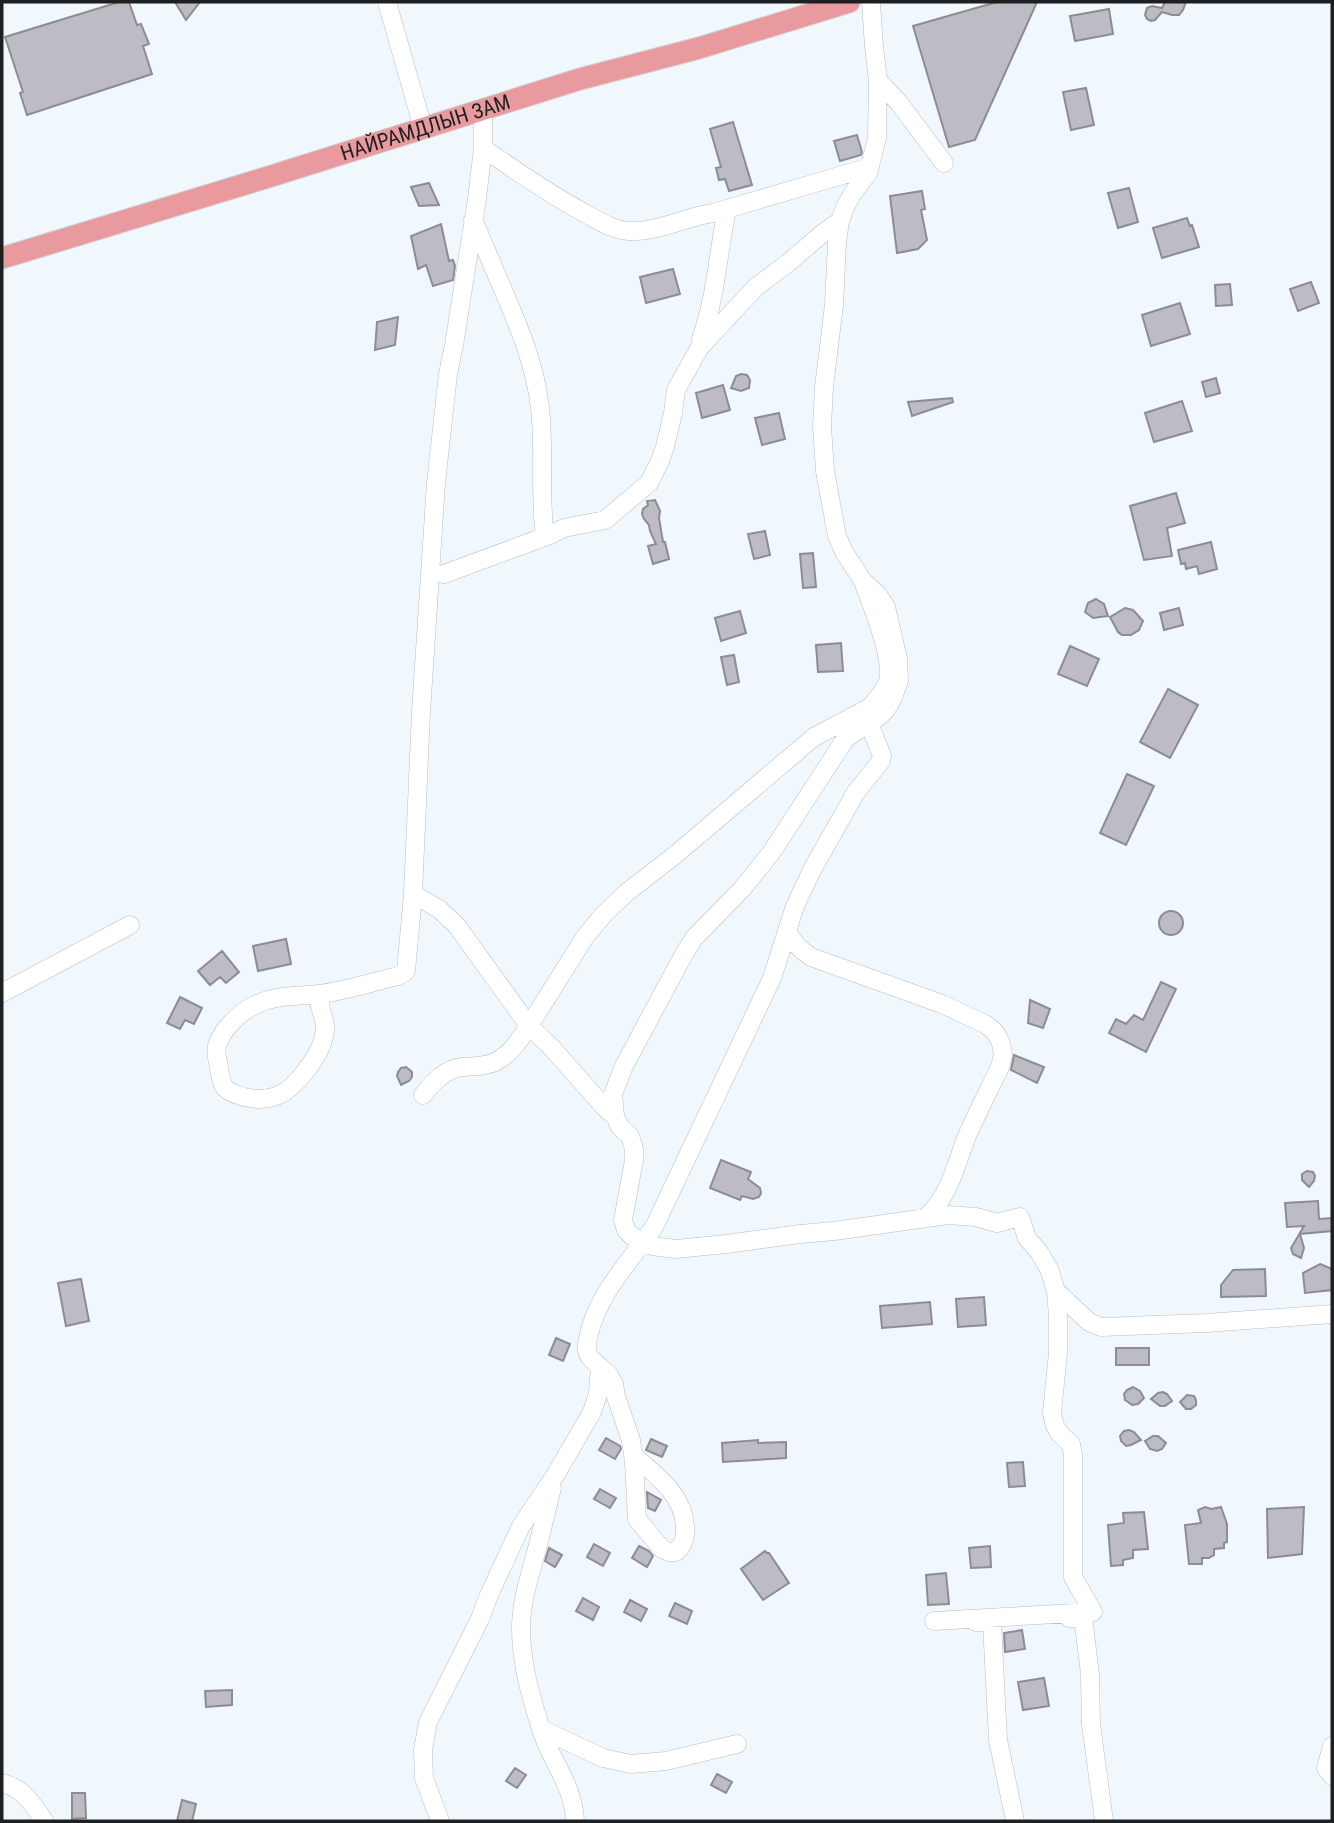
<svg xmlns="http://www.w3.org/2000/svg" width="1334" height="1823" viewBox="0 0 1334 1823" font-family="'Roboto Condensed',sans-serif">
	<rect width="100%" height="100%" fill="#f1f8fd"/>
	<path fill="#bdbbc3" stroke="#8d8c93" stroke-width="2" d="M119,2h10l8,23 4,-1 8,20 -6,2 9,28 -125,41 -7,-22 3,-1 -18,-55z
		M175,2h25l-14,18z
		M997,2h40l-62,138 -26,7 -36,-121z
		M1165,2h21l-3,8 -4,5h-7l-10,-3 -7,8 -4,1 -4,-2 -2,-4 2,-7 5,-2 10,2z
		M1109,9l4,25 -38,7 -5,-25z
		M1086,88l8,37 -23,5 -8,-38z
		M733,122l19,63 -23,6 -4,-12 -6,1 -3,-12 5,-1 -11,-38z
		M857,135l5,17 -1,3 -21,6 -6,-20z
		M429,183l10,22 -20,1 -8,-19z
		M1129,188l9,34 -20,6 -10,-35z
		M922,191l3,18 -4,1 6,30 -9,9 -21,4 -7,-57z
		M1187,218l3,8 2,-1 7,22 -37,11 -9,-30z
		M441,224l8,37 4,-1 2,6 -2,14 -20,6 -7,-21 -8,4 -7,-33z
		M673,269l7,25 -34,9 -6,-26z
		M1311,282l8,21 -21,8 -8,-22z
		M1230,284l2,21 -16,1 -1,-21z
		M1180,303l10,31 -39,12 -9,-31z
		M398,317l-3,28 -20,5 2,-28z
		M741,374l6,1 3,5 -1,8 -8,3 -10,-3 5,-12z
		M1216,378l4,15 -14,4 -4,-15z
		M723,385l7,25 -28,8 -6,-25z
		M952,398l1,4 -41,14 -4,-14z
		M1182,401l10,30 -38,11 -9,-29z
		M779,413l6,26 -23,6 -7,-27z
		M1176,493l9,30 -18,5 5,28 -28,4 -14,-54z
		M655,500l5,11 -1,7 4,24h2l4,17 -16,5 -5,-18 8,-2 -6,-13 -1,-6 -5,-6 -2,-5 1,-5 5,-4 -1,-4z
		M765,531l5,24 -16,4 -6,-25z
		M1211,542l6,27 -18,5 -2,-8 -11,3 -1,-6 -4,1 -3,-14z
		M813,553l3,34 -13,1 -3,-34z
		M1096,599l8,5 4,12 -15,2 -8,-6 3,-9z
		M1125,608l8,2 10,11 -4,9 -8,5h-9l-4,-3 -8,-15z
		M1179,608l4,17 -19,5 -4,-17z
		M740,611l6,22 -25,8 -6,-23z
		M841,643l2,28 -25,1 -2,-27z
		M1070,646l29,13 -12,27 -29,-12z
		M734,655l5,27 -12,3 -6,-28z
		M1168,689l30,16 -28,53 -30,-16z
		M1127,774l27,12 -28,59 -26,-12z
		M1159 923a12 12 0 1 1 24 0a12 12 0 1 1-24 0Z
		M286,939l5,25 -33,7 -5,-25z
		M222,951l17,21 -13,11 -6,-6 -10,8 -12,-14z
		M1161,982l15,7 -30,63 -37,-19 7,-14 10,5 8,-9 9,5z
		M180,997l22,11 -8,16 -9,-4 -5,9 -13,-6z
		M1030,1000l20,9 -7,19 -15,-5z
		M1014,1055l30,12 -7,16 -26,-13z
		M406,1067l6,5v5l-3,4 -8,4 -4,-9 1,-4 3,-4z
		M721,1160l30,12 -3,7 12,9 1,5 -2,4 -6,2 -11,-3 -2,4 -30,-12z
		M1307,1171l6,1 2,4 -1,5 -5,6 -7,-7v-6z
		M1318,1201l1,18 13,-1v13l-32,3 4,14 -3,10 -8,-4 -2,-6 13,-22 -17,1 -2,-24z
		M1320,1264l12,5v21l-27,3 -2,-20z
		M1265,1269l1,27 -45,1v-12l12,-15z
		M81,1279l8,42 -23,5 -8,-43z
		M984,1297l2,28 -28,2 -2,-28z
		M930,1302l2,22 -50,4 -2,-22z
		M556,1338l14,6 -7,17 -14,-6z
		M1116,1348h33v17h-33z
		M1133,1387l7,4 4,7 -6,6 -6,1 -7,-5 -1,-6 3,-4z
		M1163,1392l4,2 5,7 -7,5h-5l-9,-7 7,-6z
		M1187,1395l7,1 2,4v5l-5,4h-5l-6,-7z
		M1129,1430l5,2 7,8 -10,5 -5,1 -5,-5 -1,-5 4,-5z
		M1153,1436h5l8,7 -4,6 -5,2 -7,-2 -5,-8z
		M606,1438l14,8 1,3 -6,10 -16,-9z
		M651,1439l16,7 -5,11 -16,-7z
		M758,1440v3l28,-1v16l-63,4 -1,-19z
		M1023,1462l2,24 -16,1 -2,-24z
		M600,1489l16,9 -6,10 -16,-9z
		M647,1492l14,8 -6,11 -7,-3z
		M1205,1507l6,2 10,-2 6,17v18l-3,1v5l-10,1v6l-5,3h-7v6h-13l-4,-39 16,-2 -3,-13z
		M1304,1507l-2,47 -34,4 -1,-49z
		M1144,1512l4,37 -15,1v8l-10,2v5l-12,1 -3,-41 16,-2 -1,-10z
		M594,1544l16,9 -7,13 -16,-9z
		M639,1546l10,5 4,5 -6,11 -15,-9z
		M990,1546l1,21 -20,1 -2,-20z
		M549,1548l13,7 -7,12 -10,-6z
		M765,1551l2,2h2l20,30 -26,17 -22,-31z
		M946,1573l3,31 -21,1 -2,-30z
		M583,1598l16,9 -6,13 -17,-9z
		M630,1600l17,9 -6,12 -17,-9z
		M675,1603l17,8 -5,13 -18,-8z
		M1022,1630l3,19 -20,3 -1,-19z
		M1044,1678l5,28 -26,4 -5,-28z
		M232,1690v15l-26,2 -1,-16z
		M515,1768l11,7 -9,13 -11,-7z
		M717,1774l15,8 -6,11 -15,-8z
		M72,1793h13l1,25 -14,1z
		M182,1800l14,4 -4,17h-15z"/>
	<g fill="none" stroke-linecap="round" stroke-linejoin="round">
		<g stroke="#b7bdc2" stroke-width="19">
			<path id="minor" d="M387,2l36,126
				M871,2l3,45 4,33 -1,58 -9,35 -15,20 -7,12 -6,16 -3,21 -3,63 -10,82 -2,39 3,45 12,65 7,16 19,29 15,14 8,12 12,52 1,22 -8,21 -6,9 -8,7 -31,20 -75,115 -29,36 -48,49 -11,18 -59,110 -11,28 2,22 5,11 10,9 4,13v11l-11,60 3,10 6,6 10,6 10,4 24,3 50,-5 74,-10 34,-3 114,-16 28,2 21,6 23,-6 7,21 12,14 10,17 7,22 2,25v37l-6,60 3,13 5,8 11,10 2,11v122l20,35 -159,9
				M878,80l21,23 45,60
				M483,148c34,24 68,47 105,67 13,7 25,15 40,16 28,2 57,-14 85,-18l157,-46
				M473,220c10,21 18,43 28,65 17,40 34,78 39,123 5,43 -1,86 5,129
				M701,339c15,-42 17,-86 26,-130
				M444,574l106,-39 14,-7 41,-8 44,-37 11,-22 5,-14 8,-34 3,-23 24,-43 56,-60 32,-24 35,-30 17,-12
				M863,715c8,-9 19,-20 24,-31 9,-20 -14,-76 -22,-97
				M413,894l26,15 18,17 72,100 56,-89 19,-23 22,-21 49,-38 139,-118 55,-29
				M787,931c6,12 13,19 24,26l131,47 43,20 10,8 6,11 2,12 -3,12c-11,23 -23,46 -33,69 -12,30 -17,60 -42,82
				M2,993l128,-68
				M321,994c-5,11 3,20 4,31 1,17 -11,36 -21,48 -17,22 -33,30 -60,24 -6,-2 -15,-4 -19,-9 -4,-5 -5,-14 -6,-20 -1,-7 -4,-15 -2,-22 4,-15 21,-32 34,-39 23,-13 44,-10 68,-13 26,-3 53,-12 79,-18l8,-5 7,-77 8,-182 15,-229 12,-109 6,-29 23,-146 6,-51v-38
				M423,1095c10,-13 22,-26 39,-28 12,-1 22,0 33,-5 15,-7 25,-23 34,-36l22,21 54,61 10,8
				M1056,1291l33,31 12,5 105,-4 126,-9
				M600,1367l9,8 5,9 2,13 15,43 3,22 3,57 25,30 7,3h7c8,-7 10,-15 9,-25 -1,-32 -29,-52 -51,-71
				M552,1488c-5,19 -9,38 -14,57 -7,27 -17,55 -17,83 0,36 10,70 21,104 11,33 31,52 33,89
				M1069,1618l14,-1 7,57 1,50 13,97
				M976,1622l16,1 6,117 17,81
				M541,1729l62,29 28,6 35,-3 71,-17
				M1332,1746l-6,22 6,8
				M2,1783c21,5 31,21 42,38
				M440,1821l-16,-43 -1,-28 5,-28 52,-103 9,-24 32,-69 35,-52 36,-62 6,-18 2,-27c-5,-5 -12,-9 -13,-17 -1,-5 1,-11 2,-16 10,-43 43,-74 66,-109l117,-247 23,-72 17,-36 44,-78 25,-31 1,-5 -13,-33"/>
		</g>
		<g stroke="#d2d2d3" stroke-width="23">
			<g id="major">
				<path id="s1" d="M2,258l263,-80 315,-99 119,-31 150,-46"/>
			</g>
		</g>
		<use href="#minor" stroke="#fff" stroke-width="18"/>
		<use href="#major" stroke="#e99a9e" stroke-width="21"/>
	</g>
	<g text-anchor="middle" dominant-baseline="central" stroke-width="7" stroke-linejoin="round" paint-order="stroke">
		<g font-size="21" fill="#1d1f21" stroke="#f1f8fd">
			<text stroke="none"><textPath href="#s1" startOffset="443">НАЙРАМДЛЫН ЗАМ</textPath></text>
		</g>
	</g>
	<rect width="1334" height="1823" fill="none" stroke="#1d1f21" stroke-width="7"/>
</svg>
